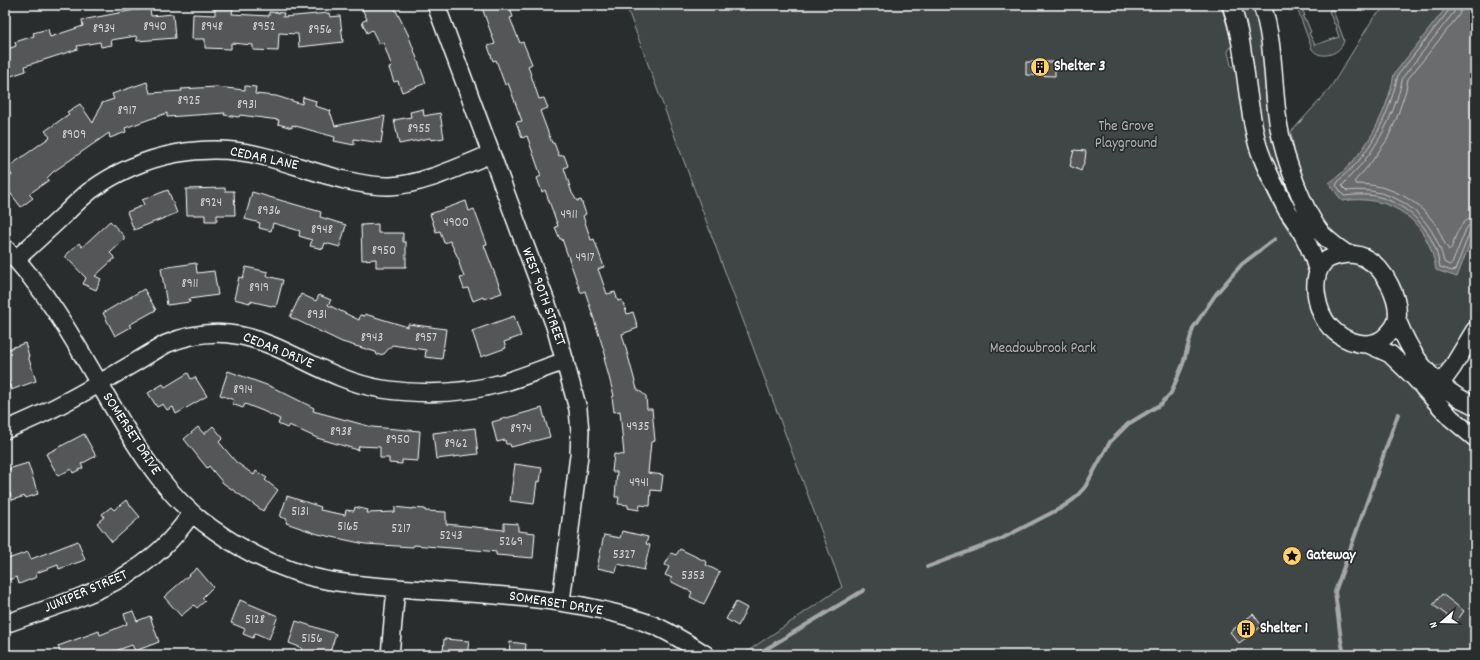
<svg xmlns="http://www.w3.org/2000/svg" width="1480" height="660" viewBox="0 0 1480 660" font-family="Dekko,sans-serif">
	<rect width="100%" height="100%" fill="#2a2d2e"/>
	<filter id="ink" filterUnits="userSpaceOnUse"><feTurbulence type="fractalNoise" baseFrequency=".025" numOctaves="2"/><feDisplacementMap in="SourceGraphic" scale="8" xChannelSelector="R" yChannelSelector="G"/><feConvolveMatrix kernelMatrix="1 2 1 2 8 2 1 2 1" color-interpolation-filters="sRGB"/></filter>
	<g filter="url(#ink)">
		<path fill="#414445" stroke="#a0a2a2" d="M626,5h595l11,39 -4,8 3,13 6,5c6,64 20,116 58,170l6,1 9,31 1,30 50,48 27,9 29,29 -1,7 26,27 33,27v206h-733l100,-68z
			M1237,5h19l17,113 57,131 -8,9 -29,-48 -31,-71z
			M1287,5h2l1,2 11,-2 4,11h-2l1,4h2l5,12 -2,1 6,12 24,-8 -3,-9h1l-2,-4h-1l-5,-13h2l-2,-4h-1l-1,-2h4l13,35c-2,14 -24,21 -32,9l-15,-41 -8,3z
			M1388,5h87v303l-7,18 -21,36 -8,4 -10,-1 -19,-24 -8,-37 -55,-59 -10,-7 -23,-25 1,-8 -7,-14 -13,-36 -4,-23 38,-42 45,-73z
			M1350,262c21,9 31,18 37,40 2,6 4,15 1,22 -1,3 -5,7 -7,10l-20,2 -14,-5 -14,-13 -5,-8 -5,-29 8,-17z
			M1457,403l18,9v19l-23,-23z"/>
		<path fill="#6a6c6d" stroke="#a6a7a7" d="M1448,5h27v225l-18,47 -21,-7c-7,-49 -45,-77 -94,-69l-13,-18c34,-24 58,-68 65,-109z"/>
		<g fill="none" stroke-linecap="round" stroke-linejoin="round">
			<path stroke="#c3c4c5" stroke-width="1" d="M1451,5l-1,4 -52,66c-8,34 -19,60 -41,88 -7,7 -16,14 -21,22l8,11c10,-1 21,-2 31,0 25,5 48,24 58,47 4,8 5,16 7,24l12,4 3,-1 15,-38 5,-3
				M1456,5l-2,7 -51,65c-7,31 -19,58 -38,83 -7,9 -17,17 -23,26l5,5c48,-6 87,25 97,71l5,3 3,-1 14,-35 3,-4 6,-1
				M1462,5l-3,10 -51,64 -2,11 -10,30 -9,20 -17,24 -16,18 2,2c33,0 61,15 80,41 5,8 7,18 13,25l2,-1c5,-13 8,-30 24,-31"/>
			<path stroke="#a6a7a7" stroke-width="4" d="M927,567l72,-27 62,-32 13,-9 11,-12 25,-45 18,-18 33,-20 10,-11 12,-29 10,-36 23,-34 26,-30 33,-25
				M756,655l108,-65
				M1344,655l-3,-15 -6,-48 63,-178"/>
		</g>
		<path fill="#555758" stroke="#fff" d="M360,5h33l15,29 18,49 -24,9 -4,-11 -4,1 -5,-14 3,-1 -9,-25 -4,2 -7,-14 -5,3 -5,-11 5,-3z
			M481,5h28l4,12 -3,1 10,25 3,-1 9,22 -4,2 11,33 5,-1 4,10 -8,3 12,32h2l5,13 5,-1 4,11 -4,2 8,25 5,8 4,-1 5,14 -3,2 8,24 3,-1 10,28 -6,2 9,25 8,-2 3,9 4,-1 5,14 6,-2 5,16 -16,6 15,55 9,7 1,13h5l3,32 -4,1 -3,31 15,2 -2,16 -10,-1 -1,16 -10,-1 -1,5 -11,-2v-3l-10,-1 1,-7h-4l2,-25h-5l2,-18 10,1 -4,-44 -6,1 -2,-15 2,-1 -10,-38 2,-1 -21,-66 -4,2 -19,-54h-2l-5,-12 3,-1 -13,-36 -3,2 -5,-14 4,-2 -14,-40 -5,2 -6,-16 6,-1 -14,-38 -3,2 -9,-25 -3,1 -5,-15 7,-2z
			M215,8h18l-1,6 37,2v-4l15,1 -1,4 46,-4 1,4 10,-1 3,26 -44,5 -1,-13 -19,-1 -1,18 -25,-1v-5l-22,-2v6l-26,-1v-9h-13l1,-25 22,1z
			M150,9l1,7 22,-2 2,24 -38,3 -1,-5 -25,4 1,5 -11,2 -1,-5 -23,4 1,3 -53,17 1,5 -21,7v-28l11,-4 -1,-4 19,-6 -1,-3 15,-4 2,8 33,-11 -1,-6 52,-10z
			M1026,62h29v14l-29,-1z
			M147,82l3,11 32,-2 -1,-2 35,-2 29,3v-4l11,1 -1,7 21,2 26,8 1,-7 13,4 -1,5 16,5 -1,3h1l4,12 50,-10 -4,27 -27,-4v6l-20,-4 1,-4 -43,-12v3l-14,-4 1,-4 -39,-5 -1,2 -15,-2 1,-2 -58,4v-4l-42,15 1,4 -16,6 -1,-5 -56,39 -6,6 2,2 -20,14 4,4 -12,9 -16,-21v-6l7,-5 -5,-7 43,-31 -5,-6 24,-17 -2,-2 13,-8 13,19 9,-20 12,-4 -2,-5z
			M423,109l1,7 16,-3 4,25 -13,2 -1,-2 -31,6 -5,-24 17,-3 -1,-5z
			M1074,150l12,1 -1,9 -4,11 -11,-5z
			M225,188v3h9l1,24h-18v6h-12v-6h-18l-1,-26z
			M168,190l9,23 -43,17 -7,-18 17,-7 -2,-5z
			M252,192l69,20 -1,5 26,8 -6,22 -15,-4 -2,6 -13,-3 2,-6 -13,-4 1,-5 -27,-8 -2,8 -12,-3 1,-5 -15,-4z
			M466,201l3,10 5,-2 13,35 -3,1 18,48 -18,6 -1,-2 -10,4 -5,-13 -4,1 -4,-11 4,-1 -5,-14 1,-1 -10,-21 -6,2 -4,-12 -4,1 -6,-18z
			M110,221l14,15v4l-14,13 5,5 -20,18 6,3 -5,11 -13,-6 3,-6 -21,-22 14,-13 3,4z
			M378,224v9h25v9h3v25h-30v-8l-14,1 -1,-35z
			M196,263l1,10 17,-2 4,24 -29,4 1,3 -23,3 -6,-37z
			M246,267l22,5 -1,4 16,4 -7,27 -26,-6v2l-16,-4 5,-22 4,1z
			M144,289l12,21 -27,15 2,2 -16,9 -12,-23z
			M301,294l15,7 3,-6 12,5 -3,5 31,15 1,-5 5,1v-2l43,13v-3l38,5 -4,30 -17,-2 1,-7 -34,-5 -8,9 -7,1 -1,-3 -34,-10 -52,-25z
			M514,316l7,20 -17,6 2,6 -25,9 -9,-26z
			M25,343l4,13h-1l8,25 -25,9 -6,-19v-21z
			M228,371l44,16 42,21 -1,3 59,16 48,4 -2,30 -16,-1v4l-13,-1v-5h-9v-11l-21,-1 -1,4 -41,-12 -28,-13 -2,3 -9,-4 2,-5 -17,-8 -18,-7 -2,4 -11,-4 2,-4 -14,-5z
			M188,373l3,6 4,-2 12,19 -31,18 -3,-7 -6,3 -4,-6 -6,3 -9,-14 15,-9 2,3z
			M542,408l8,29 -39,10 -1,-3h-4l-1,-4 -8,2 -5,-20z
			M213,426l10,12 -4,4 17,20 18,13 2,-4 11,7 -2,2 13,10 -15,21 -40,-28 -14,-17 -2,2 -23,-29 14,-12 6,7z
			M475,428l3,26 -42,5 -3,-26z
			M84,434l12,22 -15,8 2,4 -10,5 -2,-4 -13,7 -12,-22z
			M28,463l10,31 -12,4 -1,-2 -13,4 -2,-7 -5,2v-25z
			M515,464l27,4 -2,14 -3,-1 -3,23 -24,-3z
			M287,496l34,11 -1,3 25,5 1,-5 8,1 1,-4 13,3 -1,3 28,-1v-5l17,2v-1l13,1v2l21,1v12l58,6v-7l14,1v7l17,2 -2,25 -37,-3v-3l-9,-1 -73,-6 -1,2 -48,-3 -47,-10 -32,-11 1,-4 -7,-2z
			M126,500l14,17 -28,25 -15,-19 7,-6 -2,-3 9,-7 3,3z
			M622,531l26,6 -2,7 4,1 -6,25 -26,-6 -2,8 -19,-4 7,-33 16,3z
			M78,541l7,19 -26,9 -1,-4 -22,8 1,4 -18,7 -2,-7 -12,4v-21l23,-8 3,7z
			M680,549l27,13 -1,3 14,7 -16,32 -14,-7 2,-5 -22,-11 2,-3 -7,-3 4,-8 -4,-2 6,-12 5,2z
			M197,568l16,19 -11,11 3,3 -8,7 -3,-3 -13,11 -17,-19z
			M1442,594l22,17 -8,11 -23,-17z
			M240,600l38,16 -9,23 -14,-6 -2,5 -10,-4 2,-5 -14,-6z
			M736,602l11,6 -9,18 -12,-7z
			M133,611l4,10 13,-5 9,26 -24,9 -3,-6 -28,10h-43l-3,-9 41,-15 1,4 27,-11 -3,-10z
			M1253,614l9,12 -23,17 -9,-11z
			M296,621l40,13 -7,21 -15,-4 -2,4h-3l-8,-3 1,-4 -13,-5z
			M444,639l25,2 -2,14h-24z
			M510,642l16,2 -1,11h-16z"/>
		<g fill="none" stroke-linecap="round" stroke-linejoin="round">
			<g stroke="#fff" stroke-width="20">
				<path id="minor" d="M436,5l119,321 23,83 2,23 -1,23 -18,147
					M1231,5c16,45 14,95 27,141 7,22 18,43 29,64 5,7 11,15 15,23 7,12 12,25 16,39
					M1262,5c13,40 10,82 17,123 5,28 25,86 44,107 7,7 15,13 24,19
					M5,248c47,47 78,109 112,166 26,44 54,87 97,116 28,20 61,36 94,46 34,9 69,10 104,13 80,6 165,8 241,36 19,8 36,19 53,30
					M1347,254c7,0 14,1 20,5 18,10 33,40 30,60 -1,6 -6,12 -10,16 -16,17 -43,7 -57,-8 -13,-14 -21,-49 -6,-65 5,-5 15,-7 23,-8z
					M16,259c17,-15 33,-30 49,-45 8,-8 16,-16 25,-23 52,-38 118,-51 180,-33 36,10 84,29 120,28 32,-1 71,-20 101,-32
					M1397,320c13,32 28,56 59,76 6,4 13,6 19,10
					M1370,345l20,9 24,23 37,41 24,20
					M1434,393l18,-25 23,-38
					M5,430c57,-22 108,-55 161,-86 89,-37 135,32 216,45 40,6 81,5 120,-6 21,-6 42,-15 63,-22
					M5,624c74,-27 140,-41 186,-110
					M390,655l6,-67"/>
			</g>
			<use href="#minor" stroke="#2a2d2e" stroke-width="17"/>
		</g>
	</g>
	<defs>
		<g id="building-disc" transform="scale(1)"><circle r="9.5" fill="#ffd166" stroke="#2a2d2e"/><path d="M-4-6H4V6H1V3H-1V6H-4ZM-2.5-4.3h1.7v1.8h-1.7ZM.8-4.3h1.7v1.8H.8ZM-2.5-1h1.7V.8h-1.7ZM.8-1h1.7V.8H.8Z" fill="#111"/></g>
		<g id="sight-disc" transform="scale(1)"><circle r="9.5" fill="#ffd166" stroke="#2a2d2e"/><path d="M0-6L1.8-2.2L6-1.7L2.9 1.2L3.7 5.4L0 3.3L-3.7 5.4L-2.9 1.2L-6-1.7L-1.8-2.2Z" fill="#111"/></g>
	</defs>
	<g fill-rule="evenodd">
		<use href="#building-disc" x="1040" y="67"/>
		<use href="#sight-disc" x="1292" y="556"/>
		<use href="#building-disc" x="1246" y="629"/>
	</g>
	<g text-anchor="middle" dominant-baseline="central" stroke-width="3.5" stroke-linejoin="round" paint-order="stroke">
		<g font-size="13" fill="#d4d5d5">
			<text x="155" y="27">8940</text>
			<text x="212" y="27">8948</text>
			<text x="264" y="27">8952</text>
			<text x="104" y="29">8934</text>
			<text x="320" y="30">8956</text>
			<text x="189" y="101">8925</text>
			<text x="247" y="105">8931</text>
			<text x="127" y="111">8917</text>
			<text x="419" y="129">8955</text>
			<text x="74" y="135">8909</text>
			<text x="211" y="203">8924</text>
			<text x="269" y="211">8936</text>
			<text x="569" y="215">4911</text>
			<text x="456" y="223">4900</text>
			<text x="322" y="230">8948</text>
			<text x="384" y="251">8950</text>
			<text x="585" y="258">4917</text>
			<text x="190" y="284">8911</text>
			<text x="259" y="288">8919</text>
			<text x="317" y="315">8931</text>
			<text x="372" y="338">8943</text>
			<text x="426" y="338">8957</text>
			<text x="243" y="390">8914</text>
			<text x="638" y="427">4935</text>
			<text x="521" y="429">8974</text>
			<text x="341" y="432">8938</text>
			<text x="398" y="440">8950</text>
			<text x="456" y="444">8962</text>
			<text x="639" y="483">4941</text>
			<text x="300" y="512">5131</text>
			<text x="348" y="527">5165</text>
			<text x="401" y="529">5217</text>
			<text x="451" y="536">5243</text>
			<text x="511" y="542">5269</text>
			<text x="624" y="555">5327</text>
			<text x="693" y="576">5353</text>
			<text x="255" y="620">5128</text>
			<text x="312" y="639">5156</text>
		</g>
		<g font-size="15" font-weight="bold" fill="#fff" stroke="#2a2d2e" text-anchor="start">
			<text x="1054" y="67">Shelter 3</text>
			<text x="1306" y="556">Gateway</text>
			<text x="1260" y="629">Shelter 1</text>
		</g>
		<g font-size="15" fill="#b3b4b5" stroke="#2a2d2e">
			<text x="1126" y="127">The Grove<tspan x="1126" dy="17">Playground</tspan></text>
			<text x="1043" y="349">Meadowbrook Park</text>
		</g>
		<g font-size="15" fill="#fff" stroke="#2a2d2e">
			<text transform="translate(264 159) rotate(12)">CEDAR LANE</text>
			<text transform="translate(543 297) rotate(70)">WEST 90TH STREET</text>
			<text transform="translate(278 351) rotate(22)">CEDAR DRIVE</text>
			<text transform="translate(131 434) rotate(57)">SOMERSET DRIVE</text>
			<text transform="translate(86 592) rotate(-23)">JUNIPER STREET</text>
			<text transform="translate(556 604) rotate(9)">SOMERSET DRIVE</text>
		</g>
	</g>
	<rect width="1480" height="660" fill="none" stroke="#2a2d2e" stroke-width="20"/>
	<rect x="10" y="10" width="1460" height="640" fill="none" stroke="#fff" stroke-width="1.5" filter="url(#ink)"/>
	<g transform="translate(1442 622) rotate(250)" stroke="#2a2d2e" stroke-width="3" paint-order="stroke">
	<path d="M0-3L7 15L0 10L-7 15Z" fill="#ffffff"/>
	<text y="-6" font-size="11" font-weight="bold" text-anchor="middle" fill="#ffffff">N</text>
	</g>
</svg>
